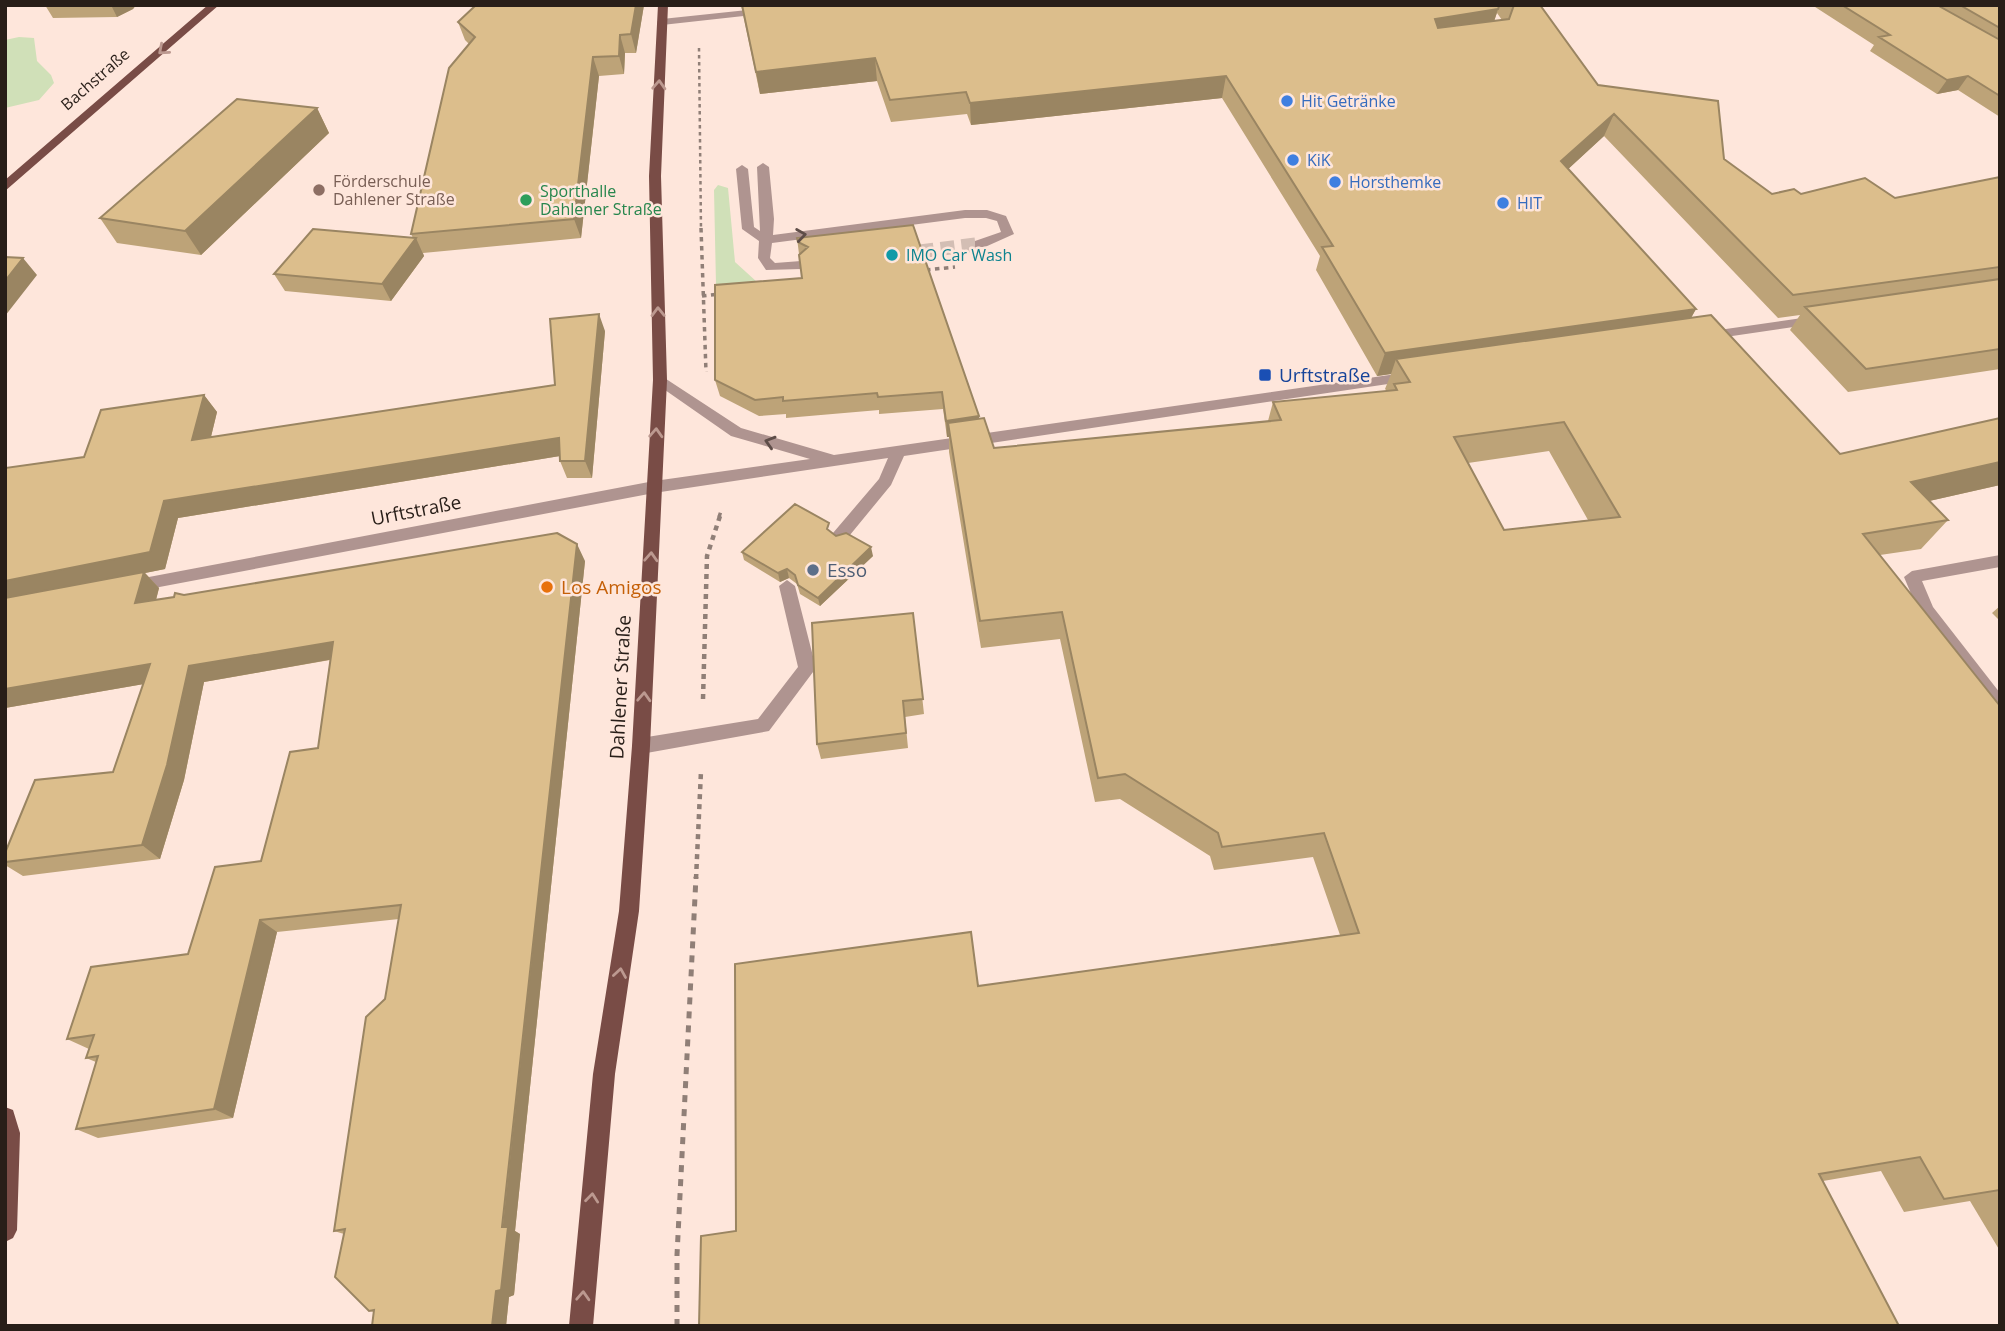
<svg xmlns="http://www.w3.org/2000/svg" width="2005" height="1331" viewBox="0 0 2005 1331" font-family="'Open Sans',sans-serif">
	<rect width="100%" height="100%" fill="#fee6db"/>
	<path fill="#d0e0b8" d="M19,37l15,1 3,23 14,14 3,8 -15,17 -34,8v-68z
		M718,185l10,3 7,74 22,20 -41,3 -2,-95z"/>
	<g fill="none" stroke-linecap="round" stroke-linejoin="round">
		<path stroke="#d3beb4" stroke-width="14" stroke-dasharray="14 7" stroke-linecap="butt" d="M899,254l81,-10"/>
		<path stroke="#907f77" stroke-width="2.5" stroke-dasharray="3.5 3.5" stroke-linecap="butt" d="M699,48l2,182"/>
		<path stroke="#907f77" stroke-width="3.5" stroke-dasharray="4.5 4.5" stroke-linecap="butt" d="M701,228l5,144
			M926,270l29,-3
			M702,296l17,-2
			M719,517l2,-6"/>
		<path stroke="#907f77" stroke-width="4.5" stroke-dasharray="5 5" stroke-linecap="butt" d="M703,699l4,-143 13,-40
			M696,879l5,-108"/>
		<path stroke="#907f77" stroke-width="5" stroke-dasharray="7 7" stroke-linecap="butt" d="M677,1326v-71l19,-378"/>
		<path fill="#af9490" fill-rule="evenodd" d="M766,8l5,3 -1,2 -108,12 -5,-3 5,-3z
			M763,163l6,4 5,52 -1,16 192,-25h22l19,6 8,18 -29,13h-10v-6l26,-9 -4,-11 -11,-3h-21l-193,25 -2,15 5,5 26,-2 7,4 -7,4 -35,1 -8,-12 1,-17 -17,-12 -6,-60 6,-4 6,4 6,58 6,4 -3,-64z
			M1816,316l5,1v6l-116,17 -7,-4 7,-4z
			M1410,372l7,5 -2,3 -511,76 -13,29 -46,56 -6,2 -8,-6 2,-4 46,-54 9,-21 -234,35 -521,99 -8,-6 8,-6 521,-99 156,-22 -79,-23 -76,-53v-6l5,-2 81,53 93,27z
			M2000,555v12l-78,14 11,26 67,86v21l-6,-2 -74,-97 -16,-38 8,-6z
			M787,580l8,6 21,82 -47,63 -128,23 -7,-2 -2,-6 2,-6 7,-2 117,-19 40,-52 -19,-81z"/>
		<path fill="#794c46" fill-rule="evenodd" d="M208,5h11l-214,186v-11z
			M658,5h10l-7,171 6,204 -17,366 -11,165 -24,163 -22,252h-24l24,-252 26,-163 13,-165 21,-366 -4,-204z
			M5,1107l8,3 7,23 -3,97 -4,8 -8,4z"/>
	</g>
	<path fill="#bda378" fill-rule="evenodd" d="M45,5h91l-3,4 -16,8 -64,1z
		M476,5h168l-8,48h-11l-1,21 -25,2 -18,162 -158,15 1,3 -33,45 -106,-10 -11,-17 139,-36 -2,-4 58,-190 -4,-4 -7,-18z
		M741,5h799l58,80 126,74 48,35h29l94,4 105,-21v192l-152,23 -58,-62 10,-15 -22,3 -174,-182 -36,33 128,140 -5,9 149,136 160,31 -71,16 19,19 -27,29 -41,6 120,151v545l-30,-50 -66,11 -23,-41 -58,10 -1087,50 242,-245 362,-51 -27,-78 -99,13 -4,-14 -90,-57 -25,3 -35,-163 -79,9 -32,-196v-15h-2l-4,-28 -64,5v-4l-93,8v-4l-27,2 -39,-20 -5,-16 87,-102 -5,-40 182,178v3l15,29 274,-27 5,-19 114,-11 -2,-2 6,-15 -14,2 -61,-106 4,-14 -98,-158 -251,27 -4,-11 -76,8 -14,-41 -117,13zM1497,13l5,7 -8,1zM1549,451l39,69 -84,10 -36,-67z
		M1812,5h188v112l-42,-27 -21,4 -67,-43 4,-6z
		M317,108l12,25 -128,122 -84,-12 -17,-25z
		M605,331l-13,147h-25l-7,-17v-5l-382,62 -13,51 -20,4 14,15 -3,12 28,-5 401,-34 -70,670 5,3 -6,61 -5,2 -3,29h-134l2,-14 -5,-1 -25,-77 -10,-3 51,-232 14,-80 -122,13 -44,186 -135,20 -22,-9 20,-67 -10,-4 3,-9 -22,-10 121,-85 73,-93 57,-113 12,-88 -126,22 -20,98 -24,79 -137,17 -18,-11v-12l108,-81 31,-88 -139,24v-240l79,-11 120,-62 13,17 -6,25 344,-52z
		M831,532l5,4 37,20 -53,50 -20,-12 -3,-10 -8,-6 -9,4 -36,-22 -2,-8z
		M2000,606v15l-8,-8z
		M913,613l11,101 -19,3 3,31 -87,11 -4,-15z"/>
	<path fill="#9a8562" d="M111,5h25l-3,4 -16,8z
		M636,5h8l-8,48 -5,-19z
		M1498,9l-7,22 -62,10 6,-22z
		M620,35l5,18 -1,21 -5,-18z
		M593,57l6,19 -18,162 -7,-19z
		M875,58l2,23 -117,13 -4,-22z
		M1226,76l-4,22 -251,27 -1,-22z
		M1968,76l-10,14 -21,4 10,-14z
		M317,108l12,25 -128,122 -16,-24z
		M1614,114l-10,22 -52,48 9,-23z
		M416,238l8,18 -33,45 -9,-17z
		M23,258l14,17 -32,41v-35z
		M1696,309l-13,23 -287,27 -5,15 -14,2 8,-23z
		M599,314l6,17 -13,147 -7,-17z
		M204,395l13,17 -11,45 -14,-17z
		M979,416l1,17 -32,-10 1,14h-2l-1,-16z
		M559,438l7,17 -388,63 -13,51 -20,4 14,15 -8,31 -146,-19v-19l159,-80z
		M2000,462v23l-115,26 26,-29z
		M577,544l8,17 -70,670 5,3 -6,61 -5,2 -3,29h-14z
		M871,547l2,9 -53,50 -2,-8z
		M787,569l2,9 -9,4 -2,-9z
		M333,642l12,15 -141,25 -20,98 -24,79 -18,-14 47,-179z
		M150,664l17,16 -162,28v-19z
		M260,920l17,12 -44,186 -19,-9z"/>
	<path fill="#dcbe8c" stroke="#9a8562" stroke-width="2" fill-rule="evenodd" d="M476,5h160l-5,29 -11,1 -1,21 -26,1 -19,162 -163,15 38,-166 26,-31 -17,-15z
		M742,5l757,1 -1,3 -63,10 3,9 71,-9 5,-14h26l58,80 120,16 6,58 48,35 22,-5 7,5 64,-16 30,20 105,-21v90l-207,28 -179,-181 -53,47 135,148 -311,44 -63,-106 11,-1 -107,-170 -256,27 -4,-11 -76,8 -15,-42 -119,14z
		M1842,5h95l63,35v56l-32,-20 -21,4 -68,-43 11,-2z
		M1960,5h40v23z
		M237,99l80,9 -132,123 -85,-13z
		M913,225l66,191 -33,5 -4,-29 -64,5 -1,-4 -94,8v-4l-28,3 -40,-20v-95l87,-7 -3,-23 9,-8 -10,-5 -1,-4z
		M313,229l103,9 -34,46 -108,-10z
		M5,257l18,1 -18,23z
		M2000,279v70l-134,20 -61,-62z
		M599,314l-14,147h-25l-1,-23 -395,63 -14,51 -145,29v-113l79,-11 17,-47 103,-15 -12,45 363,-55 -5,-66z
		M1711,315l129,139 160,-36v44l-89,20 37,38 -85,14 137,172v484l-56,9 -24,-42 -101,17 80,152h-1200l2,-90 35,-5 -1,-267 236,-32 7,54 381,-53 -35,-100 -102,14 -4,-14 -93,-59 -27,4 -36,-166 -82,9 -32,-198 36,-5 10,30 287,-28 -8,-18 124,-12 -3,-6 16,-2 -14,-23zM1564,422l56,95 -116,13 -50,-93z
		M795,504l34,19 -2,6 9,7 10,-3 25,14 -53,51 -20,-13 -3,-10 -8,-6 -9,4 -36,-21z
		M557,533l20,11 -75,683h6l-7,63 -5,1 -4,35h-120l2,-16 -5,1 -34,-34 10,-48 -11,2 32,-214 19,-18 16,-94 -141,15 -46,189 -138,20 22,-73 -12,2 8,-23 -27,4 24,-72 97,-13 27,-87 46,-6 29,-109 28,-4 15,-106 -144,24 -22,99 -25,80 -137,17v-9l30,-73 78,-8 37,-108 -145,25v-91l139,-26 -9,31 39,-6 1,-4 9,2z
		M913,613l10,86 -20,2 3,32 -89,11 -5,-121z"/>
	<defs><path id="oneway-chevron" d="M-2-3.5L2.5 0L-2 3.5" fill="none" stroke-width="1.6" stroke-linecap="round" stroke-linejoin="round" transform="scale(1.75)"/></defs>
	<g stroke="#bc9990">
		<use href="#oneway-chevron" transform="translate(163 50) rotate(139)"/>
		<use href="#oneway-chevron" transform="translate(659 85) rotate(-87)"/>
		<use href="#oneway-chevron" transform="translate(658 312) rotate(-91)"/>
		<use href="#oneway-chevron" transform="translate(656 433) rotate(-87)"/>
		<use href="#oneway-chevron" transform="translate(651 557) rotate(-87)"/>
		<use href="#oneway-chevron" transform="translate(644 697) rotate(-87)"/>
		<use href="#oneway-chevron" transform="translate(620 973) rotate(-81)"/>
		<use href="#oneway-chevron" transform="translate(592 1198) rotate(-84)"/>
		<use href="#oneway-chevron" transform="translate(583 1296) rotate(-87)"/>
	</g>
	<g stroke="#5e4d48">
		<use href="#oneway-chevron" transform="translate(801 235) rotate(-8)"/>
		<use href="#oneway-chevron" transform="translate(770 442) rotate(-163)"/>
	</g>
	<g fill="#3f7fe0" stroke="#fee6db" stroke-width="2.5">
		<circle cx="1287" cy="101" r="7"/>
		<circle cx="1293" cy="160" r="7"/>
		<circle cx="1335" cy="182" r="7"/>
		<circle cx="1503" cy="203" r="7"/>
	</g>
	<circle fill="#8d6e63" stroke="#fee6db" stroke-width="2.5" cx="319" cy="190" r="7"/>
	<circle fill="#2e9e5b" stroke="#fee6db" stroke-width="2.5" cx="526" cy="200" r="7"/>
	<circle fill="#0f9aa8" stroke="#fee6db" stroke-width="2.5" cx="892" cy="255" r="7"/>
	<rect fill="#1a4fb4" stroke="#fee6db" stroke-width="2.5" x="1258" y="368" width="14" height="14" rx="3.5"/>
	<circle fill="#5c6f8a" stroke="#fee6db" stroke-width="2.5" cx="813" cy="570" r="7"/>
	<circle fill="#e8710a" stroke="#fee6db" stroke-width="2.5" cx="547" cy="587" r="7"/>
	<g text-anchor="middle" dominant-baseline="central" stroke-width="5" stroke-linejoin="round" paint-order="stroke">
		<g font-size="16" fill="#281e18" stroke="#fee6db">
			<text transform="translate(95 79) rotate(-41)">Bachstraße</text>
		</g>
		<g font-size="16" fill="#366cbe" stroke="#fee6db" text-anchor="start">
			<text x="1301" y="101">Hit Getränke</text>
			<text x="1307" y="160">KiK</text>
			<text x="1349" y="182">Horsthemke</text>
			<text x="1517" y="203">HIT</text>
		</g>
		<g font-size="16" fill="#785e54" stroke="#fee6db" text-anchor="start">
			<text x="333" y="181">Förderschule<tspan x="333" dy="18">Dahlener Straße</tspan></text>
		</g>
		<g font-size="16" fill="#27864d" stroke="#fee6db" text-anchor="start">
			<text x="540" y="191">Sporthalle<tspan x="540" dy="18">Dahlener Straße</tspan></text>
		</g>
		<g font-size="16" fill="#0d838f" stroke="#fee6db" text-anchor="start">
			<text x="906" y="255">IMO Car Wash</text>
		</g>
		<g font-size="19" fill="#164399" stroke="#fee6db" text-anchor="start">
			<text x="1279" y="375">Urftstraße</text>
		</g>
		<g font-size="19" fill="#281e18" stroke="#fee6db">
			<text transform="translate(416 510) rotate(-11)">Urftstraße</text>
			<text transform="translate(620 687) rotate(-87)">Dahlener Straße</text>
		</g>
		<g font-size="19" fill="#4e5e75" stroke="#fee6db" text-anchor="start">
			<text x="827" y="570">Esso</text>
		</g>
		<g font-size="19" fill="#c56008" stroke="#fee6db" text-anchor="start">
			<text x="561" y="587">Los Amigos</text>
		</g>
	</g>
	<rect width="2005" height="1331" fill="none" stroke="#281e18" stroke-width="14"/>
</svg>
